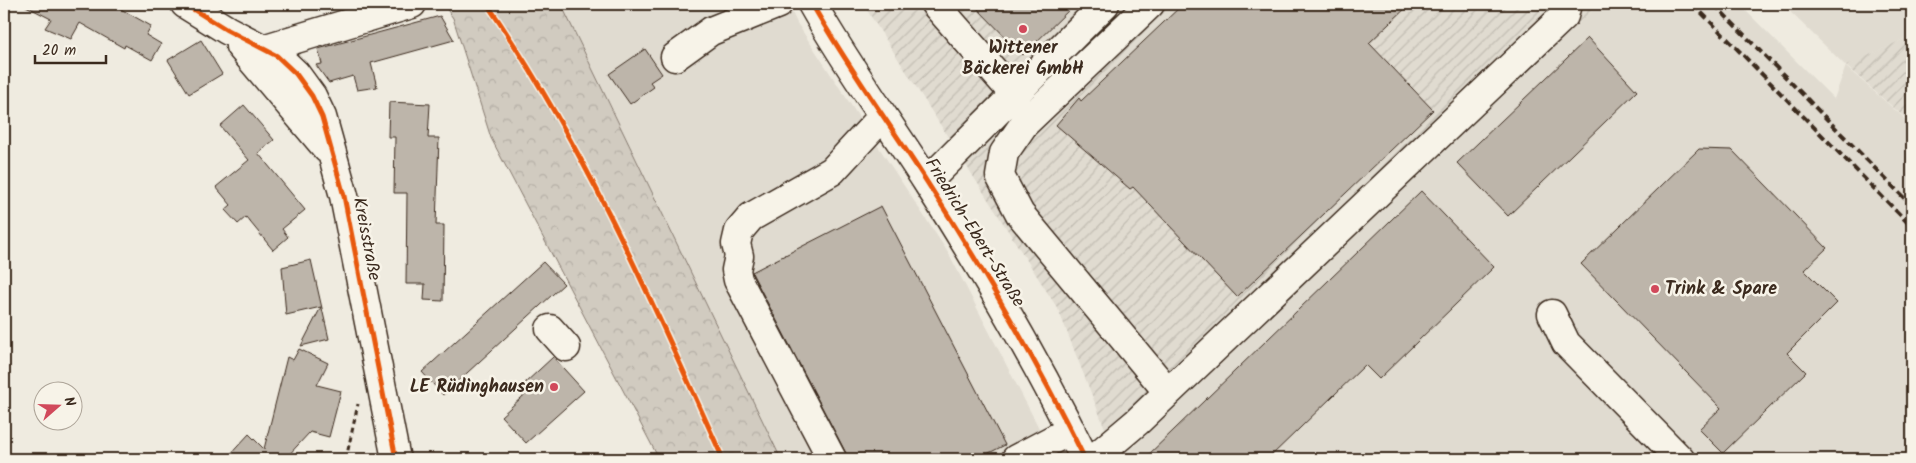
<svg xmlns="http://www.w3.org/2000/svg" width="1916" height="463" viewBox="0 0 1916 463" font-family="Kalam,sans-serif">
	<defs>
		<pattern id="industrial-furrows" width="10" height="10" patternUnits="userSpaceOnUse" patternTransform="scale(1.25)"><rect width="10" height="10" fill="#e0dbd0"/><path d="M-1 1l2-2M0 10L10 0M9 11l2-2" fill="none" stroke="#c1bcb2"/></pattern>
		<pattern id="forest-crowns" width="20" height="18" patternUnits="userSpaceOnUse" patternTransform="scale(1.25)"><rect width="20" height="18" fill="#d1cbc0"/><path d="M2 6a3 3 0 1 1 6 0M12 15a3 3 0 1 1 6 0" fill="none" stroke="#b4aea5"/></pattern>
	</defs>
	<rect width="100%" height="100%" fill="#efebe0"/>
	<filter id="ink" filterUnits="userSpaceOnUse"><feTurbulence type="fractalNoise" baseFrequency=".02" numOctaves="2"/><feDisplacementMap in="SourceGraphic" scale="10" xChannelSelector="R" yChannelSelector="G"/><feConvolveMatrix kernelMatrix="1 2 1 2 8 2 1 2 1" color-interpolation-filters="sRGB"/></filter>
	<g filter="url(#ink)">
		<path fill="#e0dbd0" d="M561,4h227l9,19 152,231 106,205h-274z
			M1599,4h140l95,95 12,-33 -64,-62h130v31l-66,32 56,49 10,14v329h-791z"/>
		<path fill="url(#industrial-furrows)" d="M863,4h736l-478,455h-4l-59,-150z
			M1912,35v89l-66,-58z"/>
		<path fill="url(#forest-crowns)" stroke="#867a6f" d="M443,4h118l220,455h-122l-168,-321 -38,-120z"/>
		<path fill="#bdb5aa" stroke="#3b2a1e" d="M22,4h90l39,22 -5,9 15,9 -9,16 -27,-15 -1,3 -44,-25 -9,16 -26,-11 6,-9z
			M973,4h102l-52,51z
			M1183,4h227l-41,39 64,67 -196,187 -104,-110 -3,2 -74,-64 23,-27 2,3z
			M440,16l14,24 -83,23 6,24 -20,3 -4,-14 -24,7 -13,-18 6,-1 -4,-15z
			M1588,38l49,53 -129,125 -51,-53z
			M201,40l21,34 -33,20 -21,-34z
			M645,49l17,25 -12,8 4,5 -24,17 -21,-30z
			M389,102l41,2 -2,34h11l-3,87h8l-1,76 -19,-1 1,-16h-19l1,-91h-13l1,-56h-7z
			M244,105l30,35 -16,13 47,57 -23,19 6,8 -15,13 -27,-33 -8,7 -13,-14 6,-5 -15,-18 33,-27 -29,-34z
			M1699,149l33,1 95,98 -23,22 33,33 -50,50 19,19 -83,81 -24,-24 22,-21 -140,-144z
			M1421,191l73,76 -115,112 -14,-14 -97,94h-124z
			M881,206l124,239 -28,14h-128l-96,-184 -1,-3z
			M311,260l18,79 -28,7 20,-39 -35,8 -4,-48z
			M543,262l21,22 -121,111 -21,-23z
			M299,349l29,14 -11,22 24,6 -12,46 -19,-5 -25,27h-59l23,-25 15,15 23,-92 6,3z
			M553,357l31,34 -58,52 -25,-27 29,-26 -5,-7z"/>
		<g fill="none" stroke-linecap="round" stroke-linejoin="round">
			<g stroke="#3b2a1e" stroke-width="31">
				<path id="minor" d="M185,4l42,26 50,26 19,18 16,22 10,21 22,79 52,263
					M812,4c35,62 77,119 115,178 58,90 111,181 158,277
					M935,4l79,90
					M1150,4l-126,120 -20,29 -4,23 20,38 148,178
					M240,46l87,103
					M256,56l10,-8 146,-44
					M675,57l36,-26 67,-27
					M927,182l178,-178
					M1552,314l14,29 114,116
					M550,329l16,18
					M832,459l-94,-179 -2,-10 3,-14 -3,-12 3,-13 12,-14 81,-46 51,-55
					M1016,459l55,-29
					M1093,459l44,-37 427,-406 3,-12"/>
			</g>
			<path stroke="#3b2a1e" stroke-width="3" stroke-dasharray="5 4" stroke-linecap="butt" d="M346,459l12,-55"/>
			<use href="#minor" stroke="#f7f3e8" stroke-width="28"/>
			<path stroke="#3b2a1e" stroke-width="4" stroke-dasharray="8 4" stroke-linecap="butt" d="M1693,4l219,223
				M1714,4l198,202"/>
			<g stroke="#f7f3e8" stroke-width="8">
				<path id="cycleway" d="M185,4l42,26 50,26 19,18 16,22 10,21 22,79 52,263
					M487,4c97,141 166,299 236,455
					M812,4c35,62 77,119 115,178 58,90 111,181 158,277"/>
			</g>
			<use href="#cycleway" stroke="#e8590c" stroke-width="5"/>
		</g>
	</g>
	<g fill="#d1495b" stroke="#f7f3e8" stroke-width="2">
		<circle cx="1023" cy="29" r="5"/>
		<circle cx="1655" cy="289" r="5"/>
		<circle cx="554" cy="387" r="5"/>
	</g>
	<g text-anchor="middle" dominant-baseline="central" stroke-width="5" stroke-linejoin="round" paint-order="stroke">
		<g font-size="18" font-weight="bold" fill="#3b2a1e" stroke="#f7f3e8">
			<text x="1023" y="48">Wittener<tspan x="1023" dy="21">Bäckerei GmbH</tspan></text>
			<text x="1665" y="289" text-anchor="start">Trink &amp; Spare</text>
			<text x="544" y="387" text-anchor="end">LE Rüdinghausen</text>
		</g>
		<g font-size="18" fill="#3b2a1e" stroke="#f7f3e8">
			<text transform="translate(974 233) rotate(58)">Friedrich-Ebert-Straße</text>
			<text transform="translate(366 239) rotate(79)">Kreisstraße</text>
		</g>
	</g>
	<rect width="1916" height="463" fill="none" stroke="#f7f3e8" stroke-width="20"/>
	<rect x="10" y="10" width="1896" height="443" fill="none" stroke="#3b2a1e" stroke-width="2" filter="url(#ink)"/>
	<g transform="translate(58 406) rotate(70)"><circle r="24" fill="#f7f3e8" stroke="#aca397"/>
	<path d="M0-4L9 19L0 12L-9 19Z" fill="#d1495b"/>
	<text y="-8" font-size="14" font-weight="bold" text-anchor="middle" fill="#3b2a1e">N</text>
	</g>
	<path d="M35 55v8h71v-8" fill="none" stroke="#3b2a1e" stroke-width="2.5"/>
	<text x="42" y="55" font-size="15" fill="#3b2a1e" stroke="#f7f3e8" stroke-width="4" paint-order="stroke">20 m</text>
</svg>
